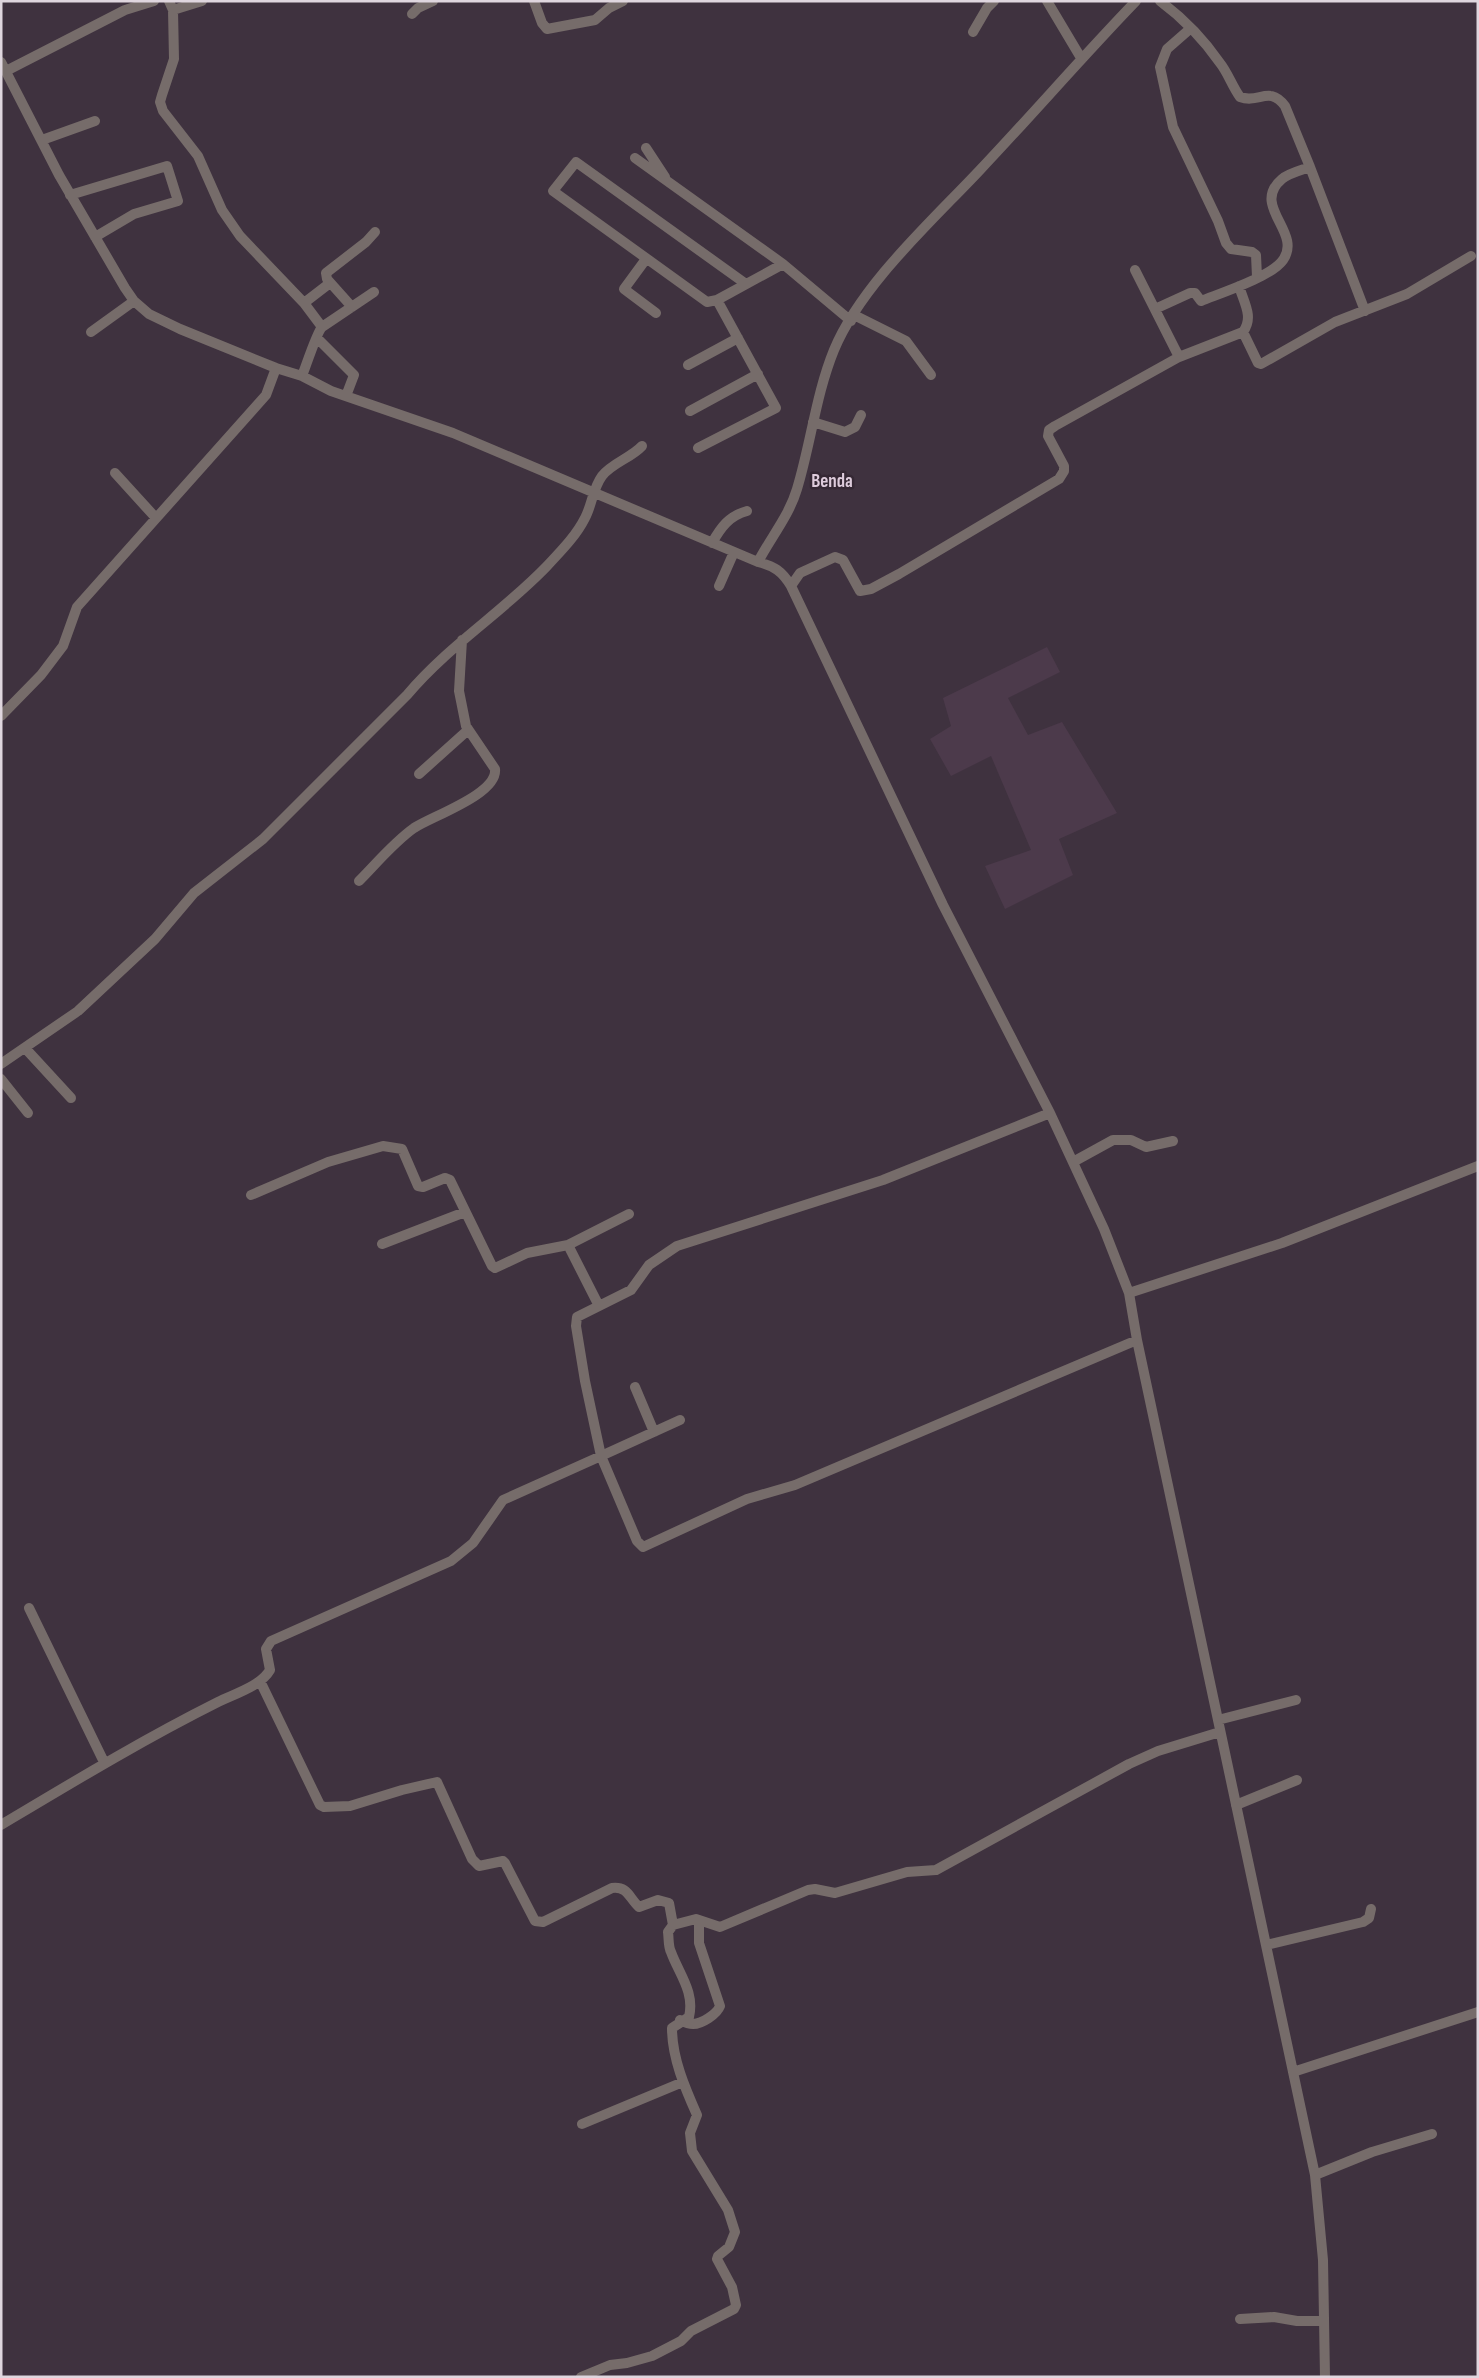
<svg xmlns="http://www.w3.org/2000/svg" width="1479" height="2378" viewBox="0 0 1479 2378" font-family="'Sofia Sans Condensed',sans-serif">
	<rect width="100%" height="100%" fill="#3f323f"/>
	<path fill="#4c3a4b" d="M1047,647l13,25 -52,26 20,37 34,-13 55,91 -58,26 14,36 -68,34 -20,-43 46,-16 -40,-94 -40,20 -21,-37 21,-13 -8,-28z"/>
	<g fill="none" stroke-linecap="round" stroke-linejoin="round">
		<path stroke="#766c6a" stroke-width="10" d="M169,1l4,9 29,-9
			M534,1l8,22 5,6 48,-9 14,-12 14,-7
			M1047,1l34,57
			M1136,1c-54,56 -104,114 -157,170 -48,51 -118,114 -145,179 -18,44 -23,93 -37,139 -8,27 -26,48 -39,73 16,4 24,9 33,24l152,319 107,208 54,116 25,64 8,47 178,835 8,85 2,117
			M173,10l1,49 -12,36 -2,7 3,9 35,45 24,54 18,26 64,67 18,24
			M412,14l6,-6 15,-7
			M1191,28l-24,21 -7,18 13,60 45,94 8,22 5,6 21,3 4,3 1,22
			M973,32l14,-24 7,-7
			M1,62l58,113 66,113 9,13 15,13 31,15 96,39 26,8 29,15 122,42 305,129
			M6,71l119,-61 29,-9
			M42,140l53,-19
			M646,148l19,29
			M635,158l148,106 68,57
			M1310,167l55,144
			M70,195l97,-29 11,35 -44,13 -39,23
			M646,259l-22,30 32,24
			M1135,270l44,87
			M746,284l-170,-122 -23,29 154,111 10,-2 66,-36
			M1239,286c5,17 15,31 4,46l15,31 3,1 74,-42 72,-28 64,-38
			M304,303l26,-20
			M352,307l-25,-28 -1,-6 40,-31 9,-10
			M1155,309l35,-16h5l6,8c20,-8 70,-24 82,-41 20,-28 -33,-54 -1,-81 7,-6 20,-9 28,-12l-25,-61c-16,-21 -26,-2 -45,-9 -8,-11 -12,-24 -20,-34 -16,-23 -37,-45 -60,-62
			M854,315l52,26 25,34
			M91,332l43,-31
			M318,339l36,36 -8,21
			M688,365l50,-27
			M302,376c4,-10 15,-44 20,-49l52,-35
			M690,411l68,-37
			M813,422l32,10 10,-5 6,-12
			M698,448l78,-40 -59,-108
			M115,473l40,44
			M712,543c9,-16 17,-27 35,-32
			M719,586l15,-34
			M791,586l9,-13 35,-16 8,3 17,31 11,-2 28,-15 160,-95 5,-8v-5l-16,-30 1,-6 6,-4 124,-69 64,-25
			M1,716l40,-41 22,-29 14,-39 189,-212 10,-27
			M419,774l49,-44
			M359,881c17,-17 35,-39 55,-53 18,-12 84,-34 81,-59l-29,-43 -7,-35 3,-51
			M25,1048l46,50
			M1,1064l77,-53 77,-72 39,-46 69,-54 144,-144c41,-49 96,-83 140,-129 14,-15 29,-30 38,-48 7,-13 8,-30 17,-42 10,-13 29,-18 40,-30
			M1,1079l27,34
			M1073,1162l40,-22h18l15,7 27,-6
			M251,1195l77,-33 55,-16 19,3 16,37 5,1 22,-9 5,2 42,86 3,2 32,-15 41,-8 31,61 32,-16 18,-25 28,-19 206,-66 167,-67
			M382,1244l83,-32
			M568,1245l61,-31
			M1129,1293l153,-50 196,-77
			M599,1306l-22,11 -1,9 9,55 16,75 79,-36
			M635,1387l19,45
			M29,1608l75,154
			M260,1681l60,124 4,2 26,-1 52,-16 35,-8 35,77 7,7 24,-5 2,2 30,58 8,1 69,-34c16,-2 17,10 27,19l19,-7 11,3 4,22
			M1218,1720l78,-20
			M1236,1805l61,-25
			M1,1825c72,-43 143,-86 217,-123 16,-8 43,-16 52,-32l-4,-21 5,-8 180,-80 22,-18 30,-43 98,-44 36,85 6,6 104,-48 48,-14 342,-145
			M1266,1945l97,-23 6,-4 2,-9
			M680,2020c4,2 9,4 13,4 9,0 24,-10 27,-18l-21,-63v-23
			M1293,2072l185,-60
			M582,2124l101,-42
			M1315,2175l57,-23 60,-18
			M1240,2319l34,-2 23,4h26
			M581,2377l29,-12 17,-2 25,-7 29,-15 10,-10 43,-22 2,-4 -4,-18 -15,-28 1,-3 11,-9 6,-15 -7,-22 -36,-59 -2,-18 7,-18c-12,-27 -25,-57 -25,-87l17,-11c6,-25 -10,-43 -18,-65 -3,-6 -2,-13 -3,-20l5,-7 23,-6 24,8 88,-37 7,-1 20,4 72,-21 29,-2 193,-106 29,-13 62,-19"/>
	</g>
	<g text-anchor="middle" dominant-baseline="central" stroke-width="5" stroke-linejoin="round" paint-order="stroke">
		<g font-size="19" font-weight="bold" fill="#ddcbdb" stroke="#352834">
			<text x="832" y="481">Benda</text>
		</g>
	</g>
	<rect width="1479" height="2378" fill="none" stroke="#dfd6de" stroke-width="5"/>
</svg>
